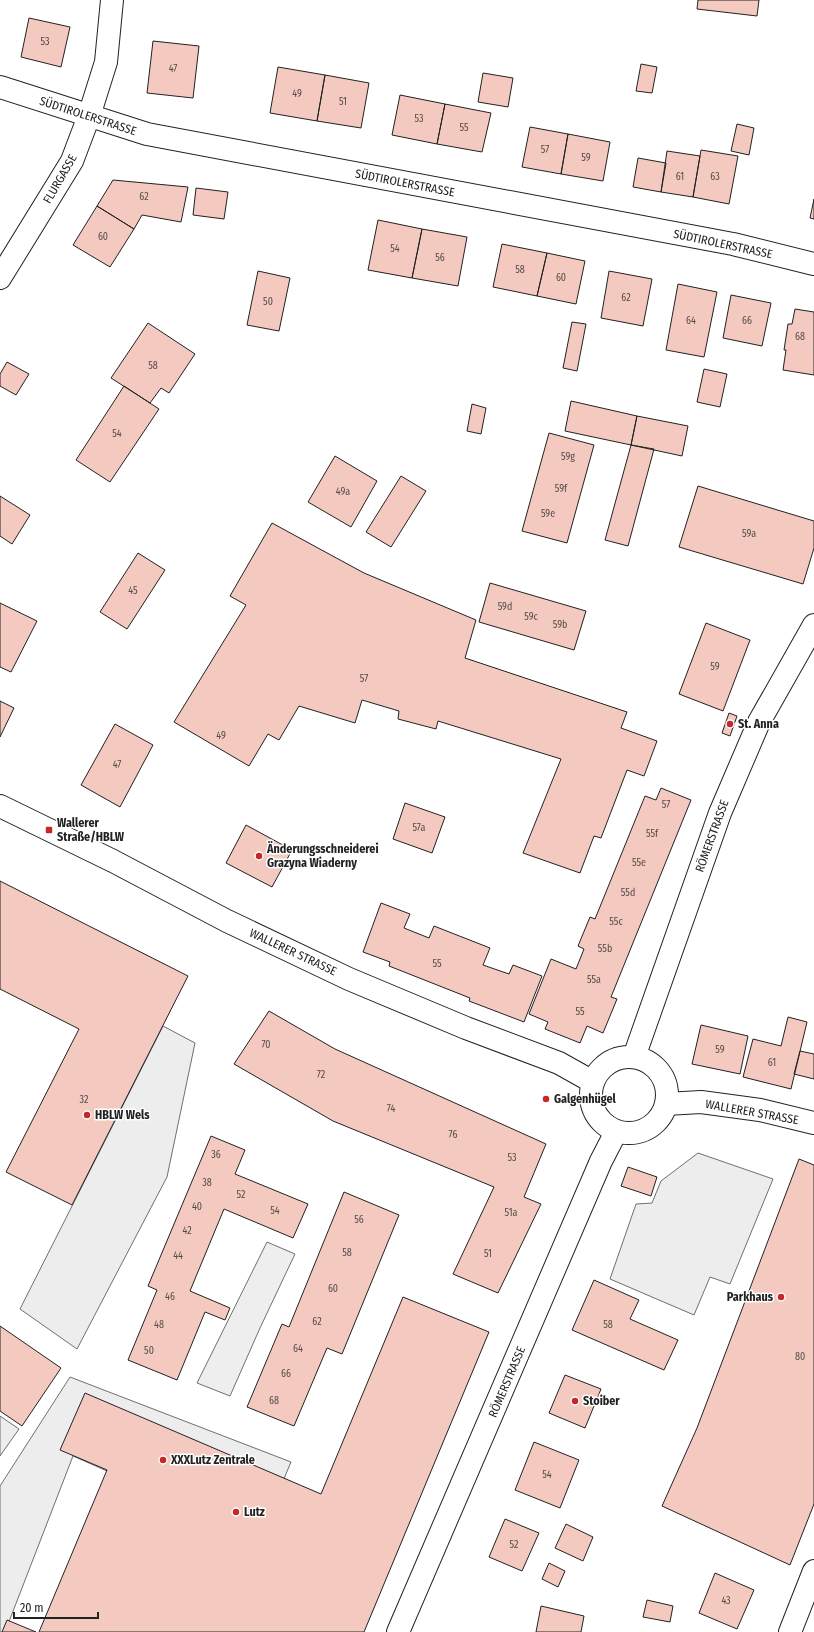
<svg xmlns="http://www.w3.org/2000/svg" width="814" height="1632" viewBox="0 0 814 1632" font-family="'Fira Sans Condensed',sans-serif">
	<rect width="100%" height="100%" fill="#fff"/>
	<path fill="#eee" stroke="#6f6f6f" d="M267,1242l28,12 -35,74 -30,68 -33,-13z"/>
	<path fill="#ededed" stroke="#6f6f6f" d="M163,1026l32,17 -28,134 -90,172 -57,-40z
		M698,1153l75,26 -43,105 -20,-7 -16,38 -84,-36 26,-75 16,-1 9,-22z
		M70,1377l221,85 -32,76 -186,-82 -68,176h-5v-146z
		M0,1416l19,13 -19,27z"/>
	<path fill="#f3c9c0" stroke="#222" d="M698,0h61l-2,16 -60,-7z
		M29,18l41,9 -9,40 -40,-10z
		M153,41l46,5 -6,52 -46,-5z
		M641,64l16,3 -5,26 -16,-2z
		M278,67l47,8 -8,46 -47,-8z
		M483,73l30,5 -5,29 -30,-5z
		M325,75l44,8 -8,45 -44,-7z
		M400,95l45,9 -8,40 -45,-9z
		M445,104l46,9 -9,39 -45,-8z
		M737,124l17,4 -5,27 -18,-4z
		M530,127l38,7 -7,40 -39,-7z
		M568,134l42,8 -7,39 -42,-7z
		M701,150l37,6 -9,48 -36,-7z
		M667,151l33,5 -7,41 -32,-5z
		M638,158l28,5 -5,29 -28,-5z
		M113,180l75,7 -7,35 -39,-7 -8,14 -37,-23z
		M196,188l32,4 -4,27 -31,-4z
		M814,199v20l-4,-1z
		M97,206l37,23 -24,38 -37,-22z
		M378,220l44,9 -10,49 -44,-8z
		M422,229l45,8 -9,49 -46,-8z
		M502,244l45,9 -10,43 -44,-9z
		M547,253l38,8 -9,43 -39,-8z
		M258,271l32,7 -11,53 -32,-6z
		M609,271l43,8 -9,47 -42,-8z
		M678,284l39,8 -13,65 -38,-7z
		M731,295l40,8 -9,43 -39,-8z
		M795,309l19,3v63l-31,-5 3,-20h-2l4,-26h4z
		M572,322l14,2 -9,47 -14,-3z
		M148,323l47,31 -26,39 -8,-5 -11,15 -39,-25z
		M7,362l22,12 -13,21 -16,-9v-12z
		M704,369l23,5 -7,33 -23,-5z
		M124,386l35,23 -49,73 -34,-22z
		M571,401l66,15 -6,29 -66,-14z
		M472,404l14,4 -5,26 -14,-3z
		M637,416l51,10 -6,30 -51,-11z
		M549,433l45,12 -27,98 -45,-12z
		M631,445l23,4 -26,97 -23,-6z
		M335,456l42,25 -26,46 -43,-25z
		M401,476l25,15 -35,56 -25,-15z
		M698,486l116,35v27l-11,36 -124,-37z
		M0,496l30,19 -18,29 -12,-8z
		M272,523l92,50 112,47 -11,38 162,54 -6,16 36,13 -13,35 -17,-6 -26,68 -7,-2 -14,37 -57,-20 38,-94 -123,-38 -2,8 -38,-10 1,-8 -37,-11 -7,23 -56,-17 -20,34 -11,-6 -19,32 -75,-44 72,-117 -16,-9z
		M138,553l27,17 -38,59 -27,-17z
		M490,583l96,28 -12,39 -95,-28z
		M0,603l37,18 -26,51 -11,-5z
		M706,623l44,17 -27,71 -44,-17z
		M0,701l14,7 -14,29z
		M729,713l8,3 -7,20 -8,-3z
		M115,724l38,21 -33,62 -39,-22z
		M661,788l30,12 -80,197 6,2 -14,34 -16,-7 -7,17 -35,-14 3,-7 -19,-8 22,-55 25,10 8,-20 -6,-3 12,-29 5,2 50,-123 11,4z
		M405,803l40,14 -13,36 -39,-14z
		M246,825l46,25 -20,37 -46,-24z
		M0,881l188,95 -116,229 -66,-33 73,-143 -79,-40z
		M381,903l29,11 -6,14 25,10 5,-12 56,22 -7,17 26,9 4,-9 29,11 -18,46 -55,-21 1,-3 -81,-32 1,-4 -27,-10z
		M269,1011l66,38 211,95 -22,53 17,7 -43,89 -45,-19 41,-87 -161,-66 -99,-57z
		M788,1017l19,5 -16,67 -48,-12 10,-38 28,7z
		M701,1025l47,11 -8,38 -48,-10z
		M800,1051l14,3v25l-20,-5z
		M211,1136l34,14 -10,24 73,30 -15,34 -69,-29 -34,82 40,17 -5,12 -20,-8 -28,68 -49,-20 29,-70 -9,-4z
		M799,1159l15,6v339l-24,61 -128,-59 35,-78z
		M628,1167l29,10 -6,19 -30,-10z
		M344,1192l55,23 -57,139 -15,-6 -33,78 -47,-19 35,-83 7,3z
		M594,1280l45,20 -9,19 48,21 -14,30 -92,-40z
		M403,1297l86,35 -125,300h-325l68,-162 -47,-20 25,-57 236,101z
		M0,1326l61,42 -39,58 -22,-15z
		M565,1375l36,14 -16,39 -36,-15z
		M534,1442l45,18 -19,48 -45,-18z
		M505,1519l34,14 -17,38 -33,-14z
		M566,1524l27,13 -10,24 -28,-13z
		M549,1563l16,8 -7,16 -16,-8z
		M715,1573l39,17 -17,39 -38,-16z
		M647,1600l26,6 -3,16 -27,-5z
		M541,1606l43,10 -3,16h-45z
		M7,1620l29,12h-34z"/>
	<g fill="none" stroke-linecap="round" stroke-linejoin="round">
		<g stroke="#222" stroke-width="24">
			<path id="minor" d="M0,87l147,47 586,110 81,20
				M0,278l72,-117 17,-45 17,-54 6,-62
				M0,806l113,55 114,60 122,58 117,49 93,35 34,19
				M666,1104l35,-2 59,8 54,13
				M790,1632l24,-61"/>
		</g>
		<g stroke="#222" stroke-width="24">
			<path id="major" d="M591 1095a38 38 0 1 1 76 0a38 38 0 1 1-76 0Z
				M634,1057l86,-244 39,-91 55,-97
				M398,1632l203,-471 15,-29"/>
		</g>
		<use href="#minor" stroke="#fff" stroke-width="22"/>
		<use href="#major" stroke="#fff" stroke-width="22"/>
	</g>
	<g fill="#c62828" stroke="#fff" stroke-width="1.5">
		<circle cx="730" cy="724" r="4"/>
		<rect x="45" y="826" width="8" height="8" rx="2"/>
		<circle cx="259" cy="856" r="4"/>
		<circle cx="546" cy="1099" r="4"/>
		<circle cx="87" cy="1115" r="4"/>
		<circle cx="781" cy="1297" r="4"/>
		<circle cx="575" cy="1401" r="4"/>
		<circle cx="163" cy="1460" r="4"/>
		<circle cx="236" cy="1512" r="4"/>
	</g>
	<g text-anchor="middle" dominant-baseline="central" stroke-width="3" stroke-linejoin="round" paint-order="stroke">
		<g font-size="10" fill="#564c4a">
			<text x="45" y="42">53</text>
			<text x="173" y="69">47</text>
			<text x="297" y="94">49</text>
			<text x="343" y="102">51</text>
			<text x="419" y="119">53</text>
			<text x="464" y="128">55</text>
			<text x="545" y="150">57</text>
			<text x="586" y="158">59</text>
			<text x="680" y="177">61</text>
			<text x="715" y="177">63</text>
			<text x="144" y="197">62</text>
			<text x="103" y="237">60</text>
			<text x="395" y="249">54</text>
			<text x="440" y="258">56</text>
			<text x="520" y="270">58</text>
			<text x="561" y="278">60</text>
			<text x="626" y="298">62</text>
			<text x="268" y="302">50</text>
			<text x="691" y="321">64</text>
			<text x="747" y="321">66</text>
			<text x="800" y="337">68</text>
			<text x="153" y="366">58</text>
			<text x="117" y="434">54</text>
			<text x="568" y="457">59g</text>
			<text x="561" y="489">59f</text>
			<text x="343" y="492">49a</text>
			<text x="548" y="514">59e</text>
			<text x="749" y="534">59a</text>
			<text x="133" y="591">45</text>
			<text x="505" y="607">59d</text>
			<text x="531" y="617">59c</text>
			<text x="560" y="625">59b</text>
			<text x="715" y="667">59</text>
			<text x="364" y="679">57</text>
			<text x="221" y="736">49</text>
			<text x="117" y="765">47</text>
			<text x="666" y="805">57</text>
			<text x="419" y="828">57a</text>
			<text x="652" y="834">55f</text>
			<text x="639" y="863">55e</text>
			<text x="628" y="893">55d</text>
			<text x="616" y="922">55c</text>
			<text x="605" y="949">55b</text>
			<text x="437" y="964">55</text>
			<text x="594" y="980">55a</text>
			<text x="580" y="1012">55</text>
			<text x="266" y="1045">70</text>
			<text x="720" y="1050">59</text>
			<text x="772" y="1063">61</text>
			<text x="321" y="1075">72</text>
			<text x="84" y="1100">32</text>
			<text x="391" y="1109">74</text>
			<text x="453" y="1135">76</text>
			<text x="216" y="1155">36</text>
			<text x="512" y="1158">53</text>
			<text x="207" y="1183">38</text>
			<text x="241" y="1195">52</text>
			<text x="197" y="1207">40</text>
			<text x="275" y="1211">54</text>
			<text x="511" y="1213">51a</text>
			<text x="359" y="1220">56</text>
			<text x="187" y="1231">42</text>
			<text x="347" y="1253">58</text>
			<text x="488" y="1254">51</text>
			<text x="178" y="1256">44</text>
			<text x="333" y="1289">60</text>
			<text x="170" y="1297">46</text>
			<text x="317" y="1322">62</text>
			<text x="159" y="1325">48</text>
			<text x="608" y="1325">58</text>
			<text x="298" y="1349">64</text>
			<text x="149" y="1351">50</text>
			<text x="800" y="1357">80</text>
			<text x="286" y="1374">66</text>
			<text x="274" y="1401">68</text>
			<text x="547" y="1475">54</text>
			<text x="514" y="1545">52</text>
			<text x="726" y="1601">43</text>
		</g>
		<g font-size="12" fill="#222" stroke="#fff">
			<text transform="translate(88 116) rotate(18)">SÜDTIROLERSTRASSE</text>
			<text transform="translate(60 179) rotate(-60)">FLURGASSE</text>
			<text transform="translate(405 183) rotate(11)">SÜDTIROLERSTRASSE</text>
			<text transform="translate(723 244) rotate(12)">SÜDTIROLERSTRASSE</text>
			<text transform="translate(712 836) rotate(-70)">RÖMERSTRASSE</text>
			<text transform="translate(293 952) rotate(25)">WALLERER STRASSE</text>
			<text transform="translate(752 1112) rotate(10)">WALLERER STRASSE</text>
			<text transform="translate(507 1382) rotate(-67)">RÖMERSTRASSE</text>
		</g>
		<g font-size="12" font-weight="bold" fill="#222" stroke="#fff" text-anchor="start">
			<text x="738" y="724">St. Anna</text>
			<text x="57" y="823">Wallerer<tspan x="57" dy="14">Straße/HBLW</tspan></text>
			<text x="267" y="849">Änderungsschneiderei<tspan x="267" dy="14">Grazyna Wiaderny</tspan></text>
			<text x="554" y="1099">Galgenhügel</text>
			<text x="95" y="1115">HBLW Wels</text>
			<text x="773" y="1297" text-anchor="end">Parkhaus</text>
			<text x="583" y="1401">Stoiber</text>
			<text x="171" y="1460">XXXLutz Zentrale</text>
			<text x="244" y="1512">Lutz</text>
		</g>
	</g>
	<path d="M14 1612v6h84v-6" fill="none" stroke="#222222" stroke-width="2"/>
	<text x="20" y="1612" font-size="12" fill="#222222" stroke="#ffffff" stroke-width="3" paint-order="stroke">20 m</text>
</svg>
